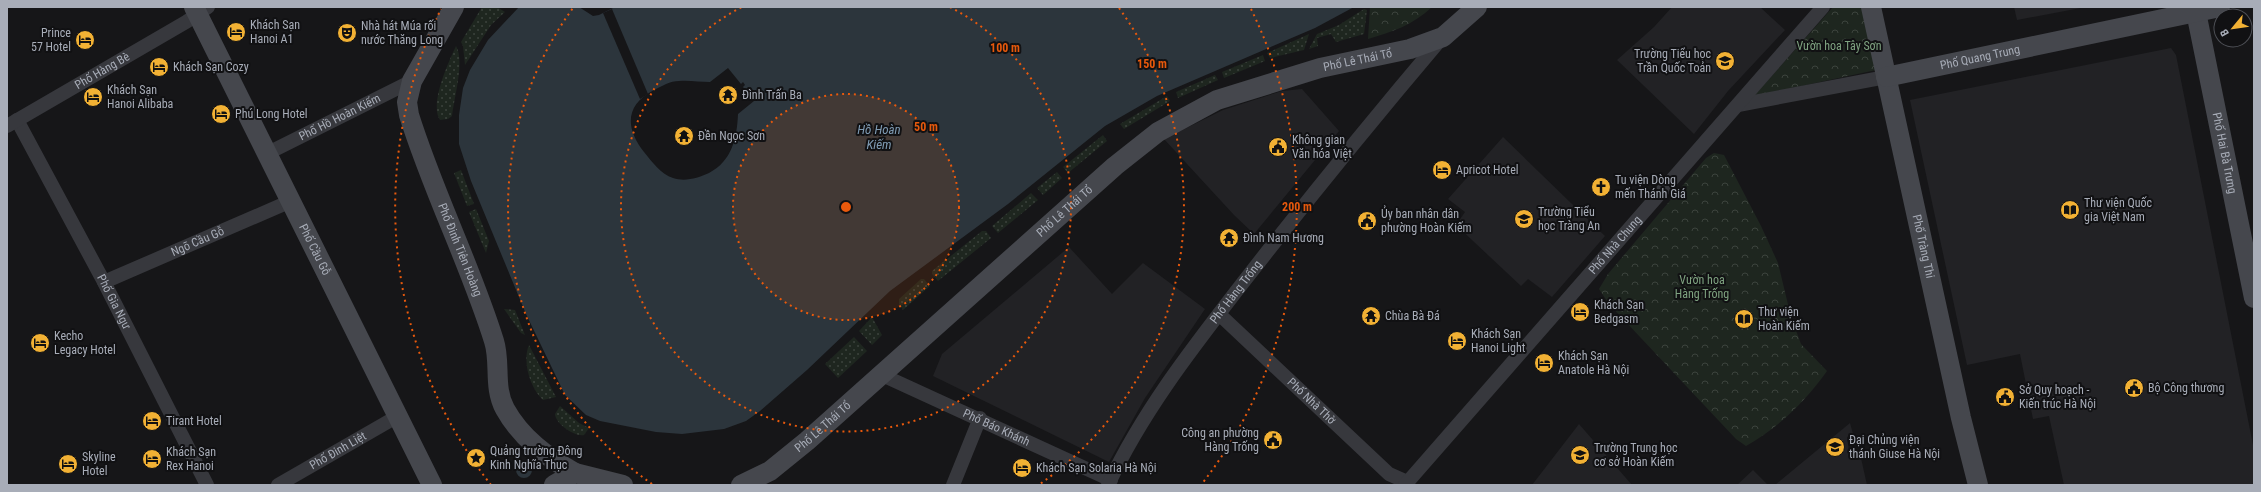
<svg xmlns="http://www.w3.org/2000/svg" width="2261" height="492" viewBox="0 0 2261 492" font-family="'Roboto Condensed',sans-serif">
	<defs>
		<pattern id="grass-dots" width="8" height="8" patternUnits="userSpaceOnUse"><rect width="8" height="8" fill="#1e261f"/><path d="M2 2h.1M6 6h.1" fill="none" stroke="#3c433d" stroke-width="1.8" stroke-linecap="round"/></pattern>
		<pattern id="forest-crowns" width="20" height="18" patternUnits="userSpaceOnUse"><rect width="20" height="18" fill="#1e261f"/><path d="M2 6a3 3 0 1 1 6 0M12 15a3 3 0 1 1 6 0" fill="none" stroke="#3c433d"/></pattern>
	</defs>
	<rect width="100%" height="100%" fill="#161618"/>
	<path fill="#222225" d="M1672,7h88l25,23 -57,61 -34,43 -77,-74 37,-33z
		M2014,7h72l-69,13z
		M2171,48l5,7 78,395v35h-190l-15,-69 -16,3 -13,-65 -53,11 -57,-265z
		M1302,89l37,42 -85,103 -20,-19 -70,-76 59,-29 59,-19z
		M1503,137l102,99 -53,61 -24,-18 -7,7 -65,-61 9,-13 -17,-13z
		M1069,247l43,47 31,-31 62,46 -60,89 -36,64 -176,-86 9,-22z
		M1850,423l3,11 -6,3 3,22 11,-1 6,27h-92z
		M1579,424l53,61h-100z
		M1753,470l15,15h-31z"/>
	<path fill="url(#grass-dots)" d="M482,7h15l8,5 -14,13 -26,40 -2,-19 -2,-4z
		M1364,9l3,1 -3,24 -28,8 -5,-8 -14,4 1,8 -9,3 8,-15 22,-9z
		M1309,34l-5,16 -34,8 -3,-5z
		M456,46c9,15 -2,52 -4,70l-4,3 -8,1c-11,-16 9,-59 16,-74z
		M1263,55l2,6 -41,17 -2,-6z
		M1215,75l3,5 -40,18 -2,-6z
		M1167,96l3,5 -46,28 -4,-5z
		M1103,135l4,6 -39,32 -5,-6z
		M461,170l13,34 -7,2 -13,-33z
		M1057,172l5,6 -19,17 -6,-7z
		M1031,193l7,7 -40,33 -6,-7z
		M476,209l13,32 -3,12 -17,-41z
		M982,231h4l5,7 -53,43 -6,-7v-3z
		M921,279h3l6,7 -27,24 -4,-6v-5z
		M504,309l11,1 10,25 -4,-2z
		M872,317l10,18 -10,10 -13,-14z
		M854,337l13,14 -29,27 -13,-14z
		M529,345l27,52 -13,3c-13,-12 -21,-39 -14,-55z
		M560,406l19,17 10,5 -5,7c-10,2 -29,-12 -29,-21z"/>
	<path fill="url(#forest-crowns)" d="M1370,7h62c-19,18 -40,25 -64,32z
		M1833,7h31l12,63 -122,26z
		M1714,153l10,2 37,71 17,37 13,54 10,27 26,27c-21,30 -49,57 -81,75l-10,-7 -127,-135 -10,-15 9,-15 98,-116z"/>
	<path fill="#2c353c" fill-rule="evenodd" d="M519,7h60l14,9 6,-1 16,-8h739l-39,21 -158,68 -52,30 -97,78 -118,87 -83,79 -47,41 -14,10 -22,8 -42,5 -26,-2 -56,-11 -14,-6 -21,-20 -39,-81 -55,-133 -12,-37v-29l4,-27 7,-18 18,-30zM728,68l13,16 2,-2 2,3 -2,2 11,14 -16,13c-1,24 -6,47 -29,59 -11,5 -24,9 -36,5 -12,-4 -21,-16 -29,-26 -19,-24 -19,-47 10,-62 8,-4 16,-9 25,-9 10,-1 21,1 31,1z
		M516 470a8 8 0 1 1 16 0a8 8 0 1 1-16 0Z"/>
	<path fill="#161618" d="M612,9l36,85 -8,5 -37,-86z"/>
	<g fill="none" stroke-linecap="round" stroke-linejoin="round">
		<g stroke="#37383d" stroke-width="14">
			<path d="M1738,105l148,-28"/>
			<path id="s1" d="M17,120l87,162 103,203"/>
			<path id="s2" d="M7,126l179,-104 22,-15"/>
			<path id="s3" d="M268,153l144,-72"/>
			<path id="s4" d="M104,282l187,-81"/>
			<path id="s5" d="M1219,314l170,160 18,8"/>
			<path id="s6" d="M882,375l229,105"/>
			<path id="s7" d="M278,485l120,-69"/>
			<path d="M953,485l27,-67"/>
			<path id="s8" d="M1108,485c36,-76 86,-139 137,-205 64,-82 129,-162 196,-241"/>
			<path id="s9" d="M1405,485l418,-478"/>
		</g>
		<g stroke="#45474d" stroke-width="20">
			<path id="s10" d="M194,7l238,478"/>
			<path id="s11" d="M454,7l-42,74 -5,21 2,13c24,77 61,149 85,226 7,22 -1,46 11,68 16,29 42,48 70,64"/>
			<path id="s12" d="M1871,7l90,411 17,67"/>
			<path id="s13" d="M2195,7l59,291"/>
			<path id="s14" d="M1886,77l334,-70"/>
			<path d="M554,485l21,-12 48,12"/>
			<path id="s15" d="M741,485l29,-14 37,-30 308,-275 43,-34 59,-32 103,-32 90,-19 33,-12 34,-30"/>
		</g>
	</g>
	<circle cx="846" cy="207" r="113" fill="#e8590c" fill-opacity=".12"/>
	<g fill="none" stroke="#e8590c" stroke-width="2" stroke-dasharray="2 4">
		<circle cx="846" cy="207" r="113"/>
		<path d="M950 7A225 225 0 1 1 742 7"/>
		<path d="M652 484A338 338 0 0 1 573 8M1119 8A338 338 0 0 1 1040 484"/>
		<path d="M491 485A451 451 0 0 1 441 9M1251 9A451 451 0 0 1 1201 485"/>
	</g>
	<defs>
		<g id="hotel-disc" transform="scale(1)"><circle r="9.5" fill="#f2b134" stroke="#111113"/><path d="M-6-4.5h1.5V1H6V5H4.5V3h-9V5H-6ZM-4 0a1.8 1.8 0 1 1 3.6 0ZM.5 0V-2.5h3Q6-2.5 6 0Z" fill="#111"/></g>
		<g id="theatre-disc" transform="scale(1)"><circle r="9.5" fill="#f2b134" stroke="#111113"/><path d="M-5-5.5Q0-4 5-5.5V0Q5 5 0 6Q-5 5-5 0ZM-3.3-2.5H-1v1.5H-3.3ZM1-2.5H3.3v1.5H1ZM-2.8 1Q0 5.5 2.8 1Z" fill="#111"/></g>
		<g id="school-disc" transform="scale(1)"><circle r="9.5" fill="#f2b134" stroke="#111113"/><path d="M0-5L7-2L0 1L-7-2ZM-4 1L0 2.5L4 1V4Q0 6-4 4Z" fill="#111"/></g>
		<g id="temple-disc" transform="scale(1)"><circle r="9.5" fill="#f2b134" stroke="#111113"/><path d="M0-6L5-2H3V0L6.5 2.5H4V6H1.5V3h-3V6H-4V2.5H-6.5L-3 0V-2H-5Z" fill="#111"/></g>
		<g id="civic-disc" transform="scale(1)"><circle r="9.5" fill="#f2b134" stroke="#111113"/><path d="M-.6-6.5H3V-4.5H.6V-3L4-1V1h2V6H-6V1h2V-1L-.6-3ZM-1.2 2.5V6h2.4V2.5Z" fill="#111"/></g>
		<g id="church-disc" transform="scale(1)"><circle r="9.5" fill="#f2b134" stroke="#111113"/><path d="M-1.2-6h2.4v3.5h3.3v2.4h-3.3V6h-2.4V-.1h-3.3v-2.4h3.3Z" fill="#111"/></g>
		<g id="library-disc" transform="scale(1)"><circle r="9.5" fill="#f2b134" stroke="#111113"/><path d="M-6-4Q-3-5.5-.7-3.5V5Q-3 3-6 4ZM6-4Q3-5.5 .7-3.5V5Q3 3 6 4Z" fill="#111"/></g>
		<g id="university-disc" transform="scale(1)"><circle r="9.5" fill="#f2b134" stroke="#111113"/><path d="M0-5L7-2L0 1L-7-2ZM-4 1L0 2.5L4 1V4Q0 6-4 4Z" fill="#111"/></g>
		<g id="sight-disc" transform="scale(1)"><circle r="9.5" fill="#f2b134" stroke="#111113"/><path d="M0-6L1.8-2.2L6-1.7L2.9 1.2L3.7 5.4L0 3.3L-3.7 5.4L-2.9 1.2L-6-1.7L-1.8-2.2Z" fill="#111"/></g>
	</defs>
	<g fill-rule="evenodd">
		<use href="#hotel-disc" x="236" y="32"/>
		<use href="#theatre-disc" x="347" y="33"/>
		<use href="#hotel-disc" x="85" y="40"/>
		<use href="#school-disc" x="1725" y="61"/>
		<use href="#hotel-disc" x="159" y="67"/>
		<use href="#temple-disc" x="728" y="95"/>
		<use href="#hotel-disc" x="93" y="97"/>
		<use href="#hotel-disc" x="221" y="114"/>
		<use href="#temple-disc" x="684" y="136"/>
		<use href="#civic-disc" x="1278" y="147"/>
		<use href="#hotel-disc" x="1442" y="170"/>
		<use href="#church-disc" x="1601" y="187"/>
		<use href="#library-disc" x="2070" y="210"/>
		<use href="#school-disc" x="1524" y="219"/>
		<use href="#civic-disc" x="1367" y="221"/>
		<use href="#temple-disc" x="1229" y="238"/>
		<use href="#hotel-disc" x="1580" y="312"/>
		<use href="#temple-disc" x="1371" y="316"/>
		<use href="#library-disc" x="1744" y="319"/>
		<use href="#hotel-disc" x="1457" y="341"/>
		<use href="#hotel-disc" x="40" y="343"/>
		<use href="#hotel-disc" x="1544" y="363"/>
		<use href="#civic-disc" x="2134" y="388"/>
		<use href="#civic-disc" x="2005" y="397"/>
		<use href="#hotel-disc" x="152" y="421"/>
		<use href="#civic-disc" x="1273" y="440"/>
		<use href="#university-disc" x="1835" y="447"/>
		<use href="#school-disc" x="1580" y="455"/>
		<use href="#sight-disc" x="476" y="458"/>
		<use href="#hotel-disc" x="152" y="459"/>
		<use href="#hotel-disc" x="68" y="464"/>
		<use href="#hotel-disc" x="1022" y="468"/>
	</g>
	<g text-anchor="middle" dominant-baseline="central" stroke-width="4" stroke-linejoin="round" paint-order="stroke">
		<g font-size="12" fill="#a8adb8" stroke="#111113" text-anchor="start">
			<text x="250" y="25">Khách Sạn<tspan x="250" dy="14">Hanoi A1</tspan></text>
			<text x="361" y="26">Nhà hát Múa rối<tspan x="361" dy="14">nước Thăng Long</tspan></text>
			<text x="71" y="33" text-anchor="end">Prince<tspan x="71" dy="14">57 Hotel</tspan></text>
			<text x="1711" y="54" text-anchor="end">Trường Tiểu học<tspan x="1711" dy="14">Trần Quốc Toản</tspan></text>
			<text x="173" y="67">Khách Sạn Cozy</text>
			<text x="107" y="90">Khách Sạn<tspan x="107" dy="14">Hanoi Alibaba</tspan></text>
			<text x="742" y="95">Đình Trấn Ba</text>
			<text x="235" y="114">Phú Long Hotel</text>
			<text x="698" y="136">Đền Ngọc Sơn</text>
			<text x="1292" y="140">Không gian<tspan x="1292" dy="14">Văn hóa Việt</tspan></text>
			<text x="1456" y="170">Apricot Hotel</text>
			<text x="1615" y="180">Tu viện Dòng<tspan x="1615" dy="14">mến Thánh Giá</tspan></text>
			<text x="2084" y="203">Thư viện Quốc<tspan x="2084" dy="14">gia Việt Nam</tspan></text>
			<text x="1538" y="212">Trường Tiểu<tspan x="1538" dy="14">học Tràng An</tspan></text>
			<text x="1381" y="214">Ủy ban nhân dân<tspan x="1381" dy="14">phường Hoàn Kiếm</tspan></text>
			<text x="1243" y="238">Đình Nam Hương</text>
			<text x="1594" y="305">Khách Sạn<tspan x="1594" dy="14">Bedgasm</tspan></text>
			<text x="1758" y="312">Thư viện<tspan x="1758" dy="14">Hoàn Kiếm</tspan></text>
			<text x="1385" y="316">Chùa Bà Đá</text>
			<text x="1471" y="334">Khách Sạn<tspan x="1471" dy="14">Hanoi Light</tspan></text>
			<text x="54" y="336">Kecho<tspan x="54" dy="14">Legacy Hotel</tspan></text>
			<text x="1558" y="356">Khách Sạn<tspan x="1558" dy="14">Anatole Hà Nội</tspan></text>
			<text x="2148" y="388">Bộ Công thương</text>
			<text x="2019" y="390">Sở Quy hoạch -<tspan x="2019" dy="14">Kiến trúc Hà Nội</tspan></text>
			<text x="166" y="421">Tirant Hotel</text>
			<text x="1259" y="433" text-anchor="end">Công an phường<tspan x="1259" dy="14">Hàng Trống</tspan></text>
			<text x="1849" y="440">Đại Chủng viện<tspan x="1849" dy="14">thánh Giuse Hà Nội</tspan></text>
			<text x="1594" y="448">Trường Trung học<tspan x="1594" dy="14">cơ sở Hoàn Kiếm</tspan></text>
			<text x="490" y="451">Quảng trường Đông<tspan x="490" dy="14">Kinh Nghĩa Thục</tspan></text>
			<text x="166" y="452">Khách Sạn<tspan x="166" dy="14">Rex Hanoi</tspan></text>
			<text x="82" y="457">Skyline<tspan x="82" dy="14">Hotel</tspan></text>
			<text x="1036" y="468">Khách Sạn Solaria Hà Nội</text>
		</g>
		<g font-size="12" fill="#7fa381" stroke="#111113">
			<text x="1839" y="46">Vườn hoa Tây Sơn</text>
			<text x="1702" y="280">Vườn hoa<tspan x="1702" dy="14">Hàng Trống</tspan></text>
		</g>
		<g font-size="12" fill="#a8adb8" stroke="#111113">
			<text stroke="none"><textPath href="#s14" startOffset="96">Phố Quang Trung</textPath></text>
			<text stroke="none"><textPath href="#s15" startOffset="761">Phố Lê Thái Tổ</textPath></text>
			<text stroke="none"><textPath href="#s2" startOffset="110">Phố Hàng Bè</textPath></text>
			<text stroke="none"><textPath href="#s3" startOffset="80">Phố Hồ Hoàn Kiếm</textPath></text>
			<text stroke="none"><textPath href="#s13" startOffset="149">Phố Hai Bà Trưng</textPath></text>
			<text stroke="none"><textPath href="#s15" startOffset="425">Phố Lê Thái Tổ</textPath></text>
			<text stroke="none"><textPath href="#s4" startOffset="102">Ngõ Cầu Gỗ</textPath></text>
			<text stroke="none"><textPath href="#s9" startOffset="319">Phố Nhà Chung</textPath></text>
			<text stroke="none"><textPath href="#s12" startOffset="245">Phố Tràng Thi</textPath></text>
			<text stroke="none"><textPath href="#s10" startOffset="271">Phố Cầu Gỗ</textPath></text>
			<text stroke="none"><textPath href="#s11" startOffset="264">Phố Đinh Tiên Hoàng</textPath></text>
			<text stroke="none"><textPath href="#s8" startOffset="232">Phố Hàng Trống</textPath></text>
			<text stroke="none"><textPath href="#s1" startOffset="206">Phố Gia Ngư</textPath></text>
			<text stroke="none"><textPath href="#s5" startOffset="127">Phố Nhà Thờ</textPath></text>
			<text stroke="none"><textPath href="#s15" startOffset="101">Phố Lê Thái Tổ</textPath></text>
			<text stroke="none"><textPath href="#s6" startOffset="126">Phố Báo Khánh</textPath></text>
			<text stroke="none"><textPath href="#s7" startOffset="69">Phố Đinh Liệt</textPath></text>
		</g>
		<g font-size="13" font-style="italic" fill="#7f9bb3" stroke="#111113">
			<text x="879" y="129">Hồ Hoàn<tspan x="879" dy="15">Kiếm</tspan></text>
		</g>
	</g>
	<circle cx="846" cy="207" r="6" fill="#e8590c" stroke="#111113" stroke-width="2"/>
	<g font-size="12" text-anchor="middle" font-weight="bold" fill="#e8590c" stroke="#111113" stroke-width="4" stroke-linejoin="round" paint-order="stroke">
		<text x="1005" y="52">100 m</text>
		<text x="1152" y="68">150 m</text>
		<text x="926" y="131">50 m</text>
		<text x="1297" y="211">200 m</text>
	</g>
	<rect width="2261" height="492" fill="none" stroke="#a8adb8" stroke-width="16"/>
	<g transform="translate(2233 28) rotate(241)"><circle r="19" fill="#111113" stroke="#4d4f55"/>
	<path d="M0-3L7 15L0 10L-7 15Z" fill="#f2b134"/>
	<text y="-6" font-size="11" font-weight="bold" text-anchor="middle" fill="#a8adb8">B</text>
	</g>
</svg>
